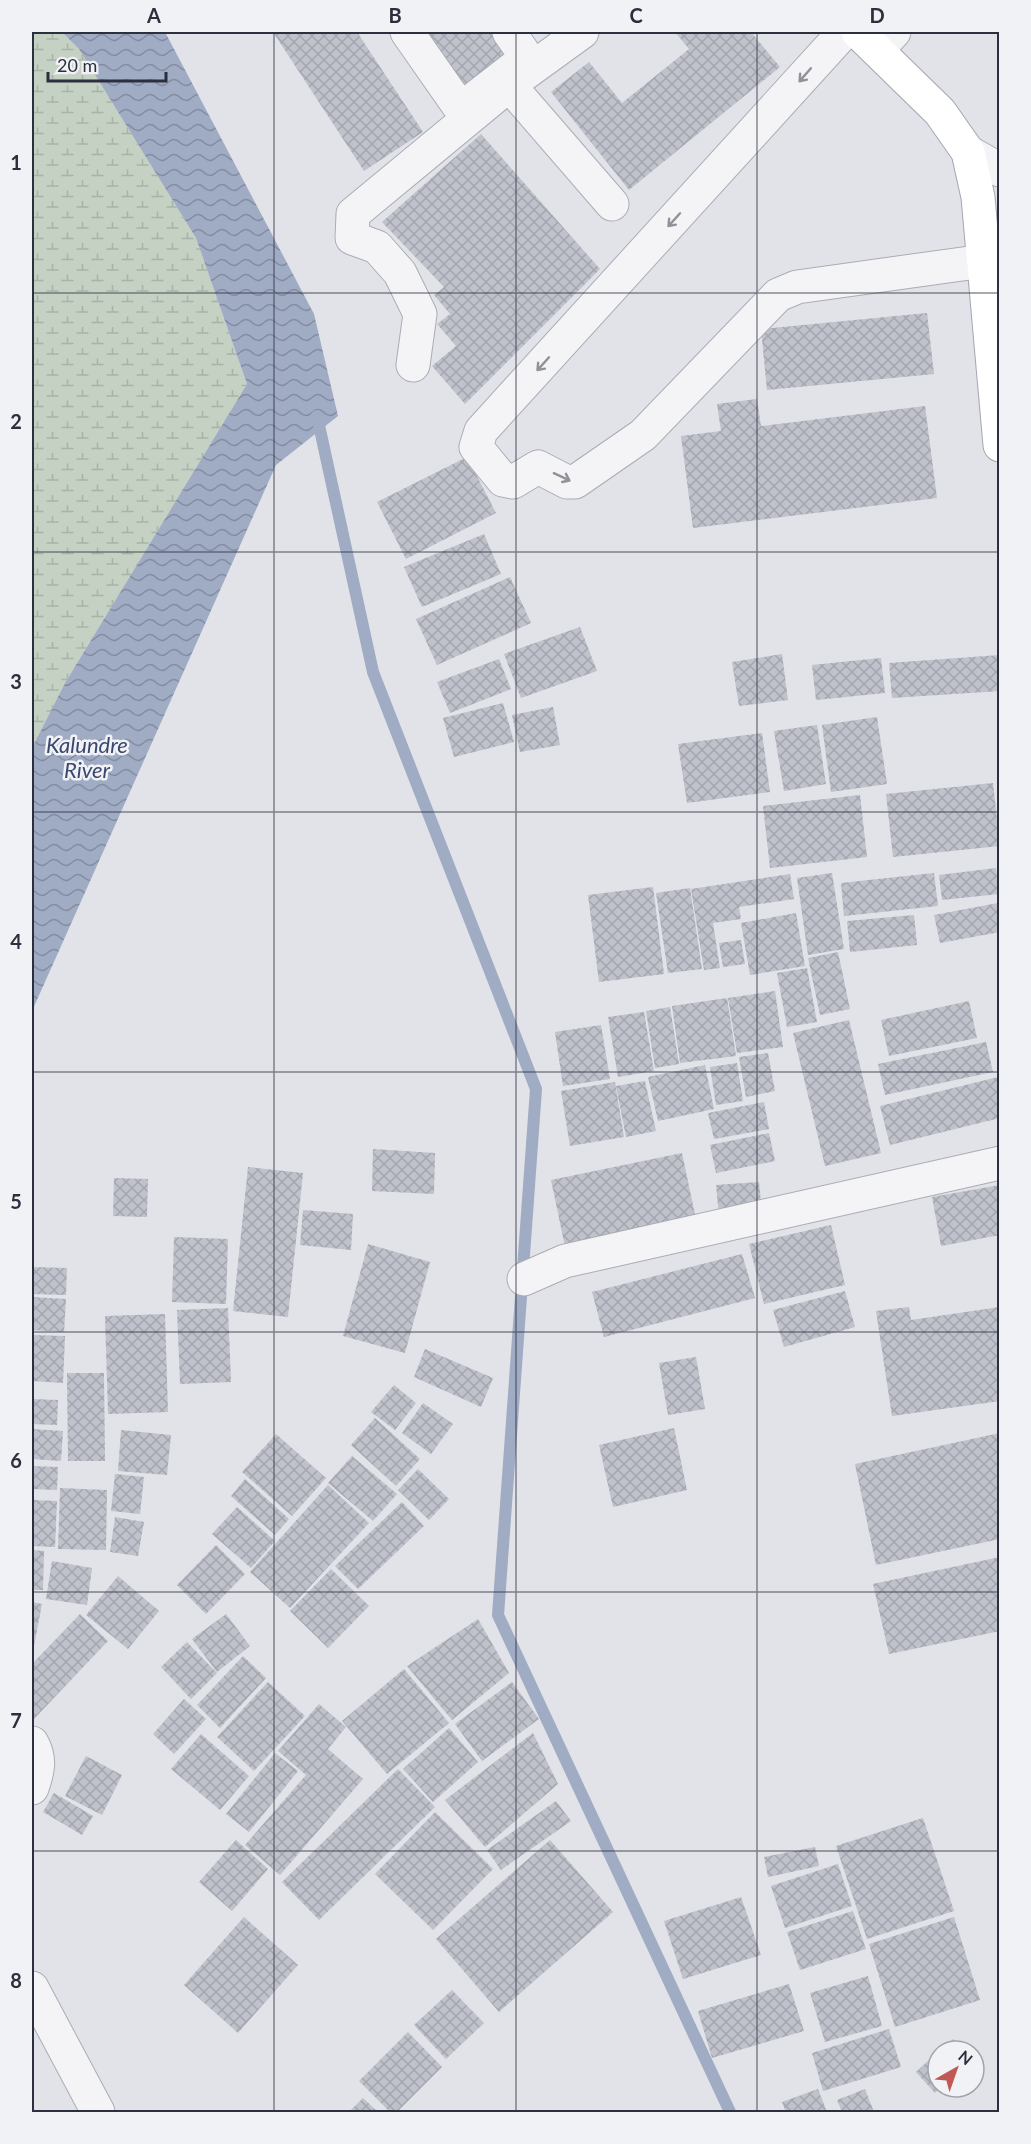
<svg xmlns="http://www.w3.org/2000/svg" width="1031" height="2144" viewBox="0 0 1031 2144" font-family="Lato,sans-serif">
	<defs>
		<pattern id="wetland-marsh" width="20" height="14" patternUnits="userSpaceOnUse" patternTransform="scale(1.5)"><rect width="20" height="14" fill="#c4d1c3"/><path d="M1 5h8M5 5V1M11 12h8M15 12V8" fill="none" stroke="#a9b4a9"/></pattern>
		<pattern id="water-waves" width="16" height="10" patternUnits="userSpaceOnUse" patternTransform="scale(1.5)"><rect width="16" height="10" fill="#a0abc4"/><path d="M0 5q4-4 8 0t8 0" fill="none" stroke="#838ca1"/></pattern>
		<pattern id="building-cross-hatch" width="8" height="8" patternUnits="userSpaceOnUse" patternTransform="scale(1.5)"><rect width="8" height="8" fill="#bfc1cb"/><path d="M0 0l8 8M0 8l8-8" fill="none" stroke="#a4a6af"/></pattern>
	</defs>
	<rect width="100%" height="100%" fill="#e1e3e8"/>
	<path fill="url(#wetland-marsh)" d="M32,32h30l17,17 117,189 51,146 -182,299 -33,65z"/>
	<path fill="url(#water-waves)" d="M62,32h103l149,282 24,102 -62,49 -244,546v-263l33,-65 182,-299 -51,-146 -117,-189z"/>
	<g fill="none" stroke-linecap="round" stroke-linejoin="round">
		<path stroke="#a0abc4" stroke-width="12" d="M317,416l56,256 163,417 -38,526 232,497"/>
	</g>
	<path fill="url(#building-cross-hatch)" d="M273,32h84l66,100 -59,39z
		M413,32h88l17,25 -55,44z
		M675,32h76l29,35 -151,123 -78,-98 38,-30 33,41 67,-54z
		M481,134l119,135 -135,135 -33,-38 24,-20 -19,-22 13,-10 -16,-19 10,-8 -62,-65z
		M927,313l7,61 -167,16 -6,-61z
		M757,399l4,27 164,-20 12,92 -244,30 -12,-92 40,-5 -4,-27z
		M467,457l29,56 -90,46 -29,-57z
		M484,534l17,40 -79,33 -18,-40z
		M510,577l21,46 -94,42 -21,-46z
		M580,627l17,44 -76,27 -17,-44z
		M782,654l6,46 -49,6 -7,-44z
		M1000,655v36l-108,7 -3,-35z
		M881,658l4,35 -69,7 -4,-35z
		M499,659l12,30 -61,24 -13,-31z
		M503,703l11,39 -60,15 -11,-39z
		M553,707l7,38 -40,7 -8,-37z
		M877,717l10,67 -56,8 -9,-67z
		M817,725l9,59 -42,7 -10,-60z
		M762,733l8,59 -83,11 -9,-59z
		M993,783l7,63 -107,11 -7,-63z
		M860,795l7,62 -97,11 -7,-62z
		M996,868l3,26 -57,6 -3,-25z
		M832,873l12,76 -36,6 -11,-77z
		M934,873l4,33 -94,10 -3,-33z
		M790,874l4,25 -55,8 2,12 -28,4 7,45 -16,2 -13,-81z
		M653,887l11,87 -65,8 -11,-87z
		M690,888l12,81 -34,4 -12,-80z
		M998,903l2,29 -60,11 -6,-28z
		M796,913l9,53 -55,9 -9,-52z
		M914,915l3,30 -67,7 -3,-31z
		M741,940l4,24 -22,3 -4,-24z
		M838,952l12,57 -30,6 -12,-57z
		M807,968l10,54 -30,5 -10,-54z
		M775,991l8,56 -46,6 -9,-55z
		M727,998l9,58 -56,7 -8,-57z
		M969,1001l8,37 -88,18 -8,-36z
		M670,1007l9,57 -24,4 -9,-57z
		M644,1012l10,59 -36,6 -10,-60z
		M849,1020l32,133 -56,13 -32,-133z
		M601,1025l9,54 -47,7 -8,-54z
		M986,1042l7,30 -108,23 -7,-31z
		M768,1053l7,38 -29,6 -7,-40z
		M737,1063l6,38 -27,4 -6,-38z
		M705,1065l9,44 -56,12 -10,-44z
		M998,1077l2,41 -110,27 -10,-39z
		M645,1081l11,50 -30,6 -10,-51z
		M615,1082l9,55 -54,9 -9,-55z
		M764,1102l5,27 -55,10 -6,-26z
		M769,1133l6,28 -59,12 -6,-28z
		M373,1149l62,4 -1,41 -62,-3z
		M682,1153l16,76 -131,27 -16,-76z
		M248,1167l55,6 -15,144 -55,-6z
		M114,1178l34,1 -1,38 -34,-1z
		M759,1182l3,31 -43,3 -3,-31z
		M1000,1185v50l-59,11 -9,-49z
		M303,1210l50,4 -2,36 -51,-5z
		M831,1225l14,60 -81,19 -15,-60z
		M174,1237l54,2 -2,65 -54,-2z
		M368,1244l62,18 -25,91 -62,-17z
		M742,1254l13,44 -151,39 -12,-45z
		M32,1267l35,1 -1,27 -34,-1z
		M845,1291l10,36 -71,20 -11,-37z
		M32,1297l34,2 -2,33 -32,-2z
		M909,1307l2,13 89,-13v94l-108,15 -16,-105z
		M228,1308l3,74 -51,2 -3,-74z
		M165,1314l3,98 -60,2 -3,-98z
		M32,1335l33,1 -2,47 -31,-2z
		M425,1349l68,29 -12,29 -67,-30z
		M696,1357l9,52 -37,6 -9,-52z
		M67,1373h37l1,88h-37z
		M394,1385l22,18 -21,27 -24,-18z
		M32,1399l26,1 -1,25 -25,-1z
		M423,1403l30,21 -22,30 -29,-21z
		M375,1418l45,41 -24,27 -45,-41z
		M674,1428l13,62 -74,17 -14,-62z
		M32,1429l31,2 -2,30 -29,-2z
		M121,1430l50,5 -4,40 -49,-4z
		M1000,1433v106l-124,26 -21,-101z
		M276,1434l50,44 -34,38 -50,-44z
		M352,1456l45,38 -24,27 -45,-38z
		M32,1466l26,1 -1,23 -25,-1z
		M418,1469l31,30 -20,21 -31,-30z
		M115,1474l29,3 -4,37 -29,-3z
		M245,1479l44,40 -14,16 -44,-39z
		M328,1485l41,38 -79,85 -40,-36z
		M60,1488l47,2 -1,60 -48,-1z
		M32,1500l25,1 -2,46 -23,-1z
		M402,1502l22,24 -66,63 -23,-23z
		M237,1507l38,34 -24,27 -39,-34z
		M115,1517l29,5 -6,34 -28,-4z
		M216,1545l29,29 -39,40 -29,-29z
		M32,1550l12,1 -1,39h-11z
		M1000,1557v74l-111,23 -16,-70z
		M52,1561l40,7 -5,37 -41,-6z
		M331,1569l38,37 -41,42 -38,-37z
		M118,1576l41,35 -31,38 -42,-34z
		M32,1602l10,2 -9,47h-1z
		M80,1614l28,27 -76,80v-57z
		M226,1614l24,32 -33,26 -25,-33z
		M478,1619l31,54 -57,47 -45,-54z
		M187,1642l30,31 -26,26 -30,-32z
		M243,1656l23,22 -46,50 -23,-23z
		M404,1669l45,54 -62,51 -45,-53z
		M268,1682l37,34 -51,55 -37,-34z
		M512,1682l27,37 -57,42 -27,-37z
		M184,1699l22,20 -32,35 -21,-20z
		M319,1704l27,23 -18,22 35,30 -83,96 -35,-30 61,-70 -28,-24z
		M449,1728l29,34 -45,40 -30,-33z
		M533,1733l25,51 -73,63 -40,-47z
		M201,1734l48,42 -29,34 -49,-41z
		M275,1753l23,18 -49,61 -23,-18z
		M86,1756l36,19 -20,40 -37,-19z
		M398,1769l37,38 -116,113 -37,-38z
		M54,1793l39,23 -11,19 -39,-23z
		M556,1801l15,20 -70,49 -14,-20z
		M435,1812l58,57 -60,61 -58,-56z
		M923,1818l31,93 -87,28 -31,-93z
		M236,1840l32,29 -36,42 -33,-29z
		M550,1840l63,72 -114,100 -63,-73z
		M815,1847l4,19 -51,11 -4,-20z
		M838,1864l14,42 -67,22 -14,-42z
		M741,1897l20,58 -78,24 -19,-58z
		M853,1911l13,38 -66,21 -13,-38z
		M244,1917l54,48 -60,68 -54,-48z
		M954,1917l26,83 -85,27 -26,-83z
		M868,1976l14,50 -57,16 -15,-49z
		M789,1984l15,47 -92,27 -14,-47z
		M452,1990l32,33 -38,36 -32,-34z
		M889,2029l12,38 -78,24 -11,-38z
		M408,2032l34,35 -45,45h-7l-31,-31z
		M953,2039l11,12h-25z
		M938,2052v35h3l-6,6 -19,-21z
		M818,2089l9,23h-41l-4,-10z
		M865,2089l9,23h-32l-5,-12z
		M363,2098l15,14h-29z"/>
	<g fill="none" stroke-linecap="round" stroke-linejoin="round">
		<g stroke="#aaadb5" stroke-width="35">
			<path id="minor" d="M407,32l51,73h8l58,-45 -1,-8 -14,-20
				M844,32l-363,399 -5,16 27,33 10,2 25,-15 29,15h8l68,-47 135,-140 19,-8 187,-26
				M878,49l16,-17
				M509,85l103,119
				M968,152l32,18
				M413,365l7,-51 -20,-41 -23,-26 -25,-9 1,-24 156,-129 73,-53
				M524,1279l41,-18 435,-98
				M32,1788c6,-17 9,-29 0,-45
				M32,1988l66,124"/>
		</g>
		<g stroke="#a2a5b3" stroke-width="35">
			<path id="major" d="M858,32l82,80 28,40 10,45 22,248"/>
		</g>
		<use href="#minor" stroke="#f4f4f7" stroke-width="33"/>
		<use href="#major" stroke="#fff" stroke-width="33"/>
	</g>
	<defs><path id="oneway-shaft" d="M-6 0H5M1.5-3L5.5 0L1.5 3" fill="none" stroke-width="1.6" stroke-linecap="round" stroke-linejoin="round" transform="scale(1.5)"/></defs>
	<g stroke="#90929a">
		<use href="#oneway-shaft" transform="translate(805 75) rotate(131)"/>
		<use href="#oneway-shaft" transform="translate(674 220) rotate(132)"/>
		<use href="#oneway-shaft" transform="translate(543 364) rotate(132)"/>
		<use href="#oneway-shaft" transform="translate(562 477) rotate(25)"/>
	</g>
	<path fill="none" stroke="#2b2f3e" stroke-width="1.5" stroke-opacity="0.55" d="M274,32v2080M516,32v2080M757,32v2080M32,293h968M32,552h968M32,812h968M32,1072h968M32,1332h968M32,1592h968M32,1851h968"/>
	<g text-anchor="middle" dominant-baseline="central" stroke-width="5" stroke-linejoin="round" paint-order="stroke">
		<g font-size="22" font-style="italic" fill="#3a476e" stroke="#f1f2f6">
			<text x="87" y="744">Kalundre<tspan x="87" dy="25">River</tspan></text>
		</g>
	</g>
	<rect width="1031" height="2144" fill="none" stroke="#f1f2f6" stroke-width="66"/>
	<g transform="translate(956 2069) rotate(40)"><circle r="28" fill="#f1f2f6" stroke="#a2a4ac" stroke-width="1.5"/>
	<path d="M0-4.5L10 22L0 15L-10 22Z" fill="#c05954"/>
	<text y="-9" font-size="16" font-weight="bold" text-anchor="middle" fill="#2b2f3e">N</text>
	</g>
	<path d="M48 72v9h118v-9" fill="none" stroke="#2b2f3e" stroke-width="3"/>
	<text x="57" y="72" font-size="18" fill="#2b2f3e" stroke="#f1f2f6" stroke-width="4.5" paint-order="stroke">20 m</text>
	<rect x="33" y="33" width="965" height="2078" fill="none" stroke="#2b2f3e" stroke-width="2"/>
	<g font-size="20" text-anchor="middle" font-weight="bold" fill="#2b2f3e">
		<text x="154" y="23">A</text>
		<text x="395" y="23">B</text>
		<text x="636" y="23">C</text>
		<text x="877" y="23">D</text>
		<text x="16" y="170">1</text>
		<text x="16" y="429">2</text>
		<text x="16" y="689">3</text>
		<text x="16" y="949">4</text>
		<text x="16" y="1209">5</text>
		<text x="16" y="1468">6</text>
		<text x="16" y="1728">7</text>
		<text x="16" y="1988">8</text>
	</g>
</svg>
